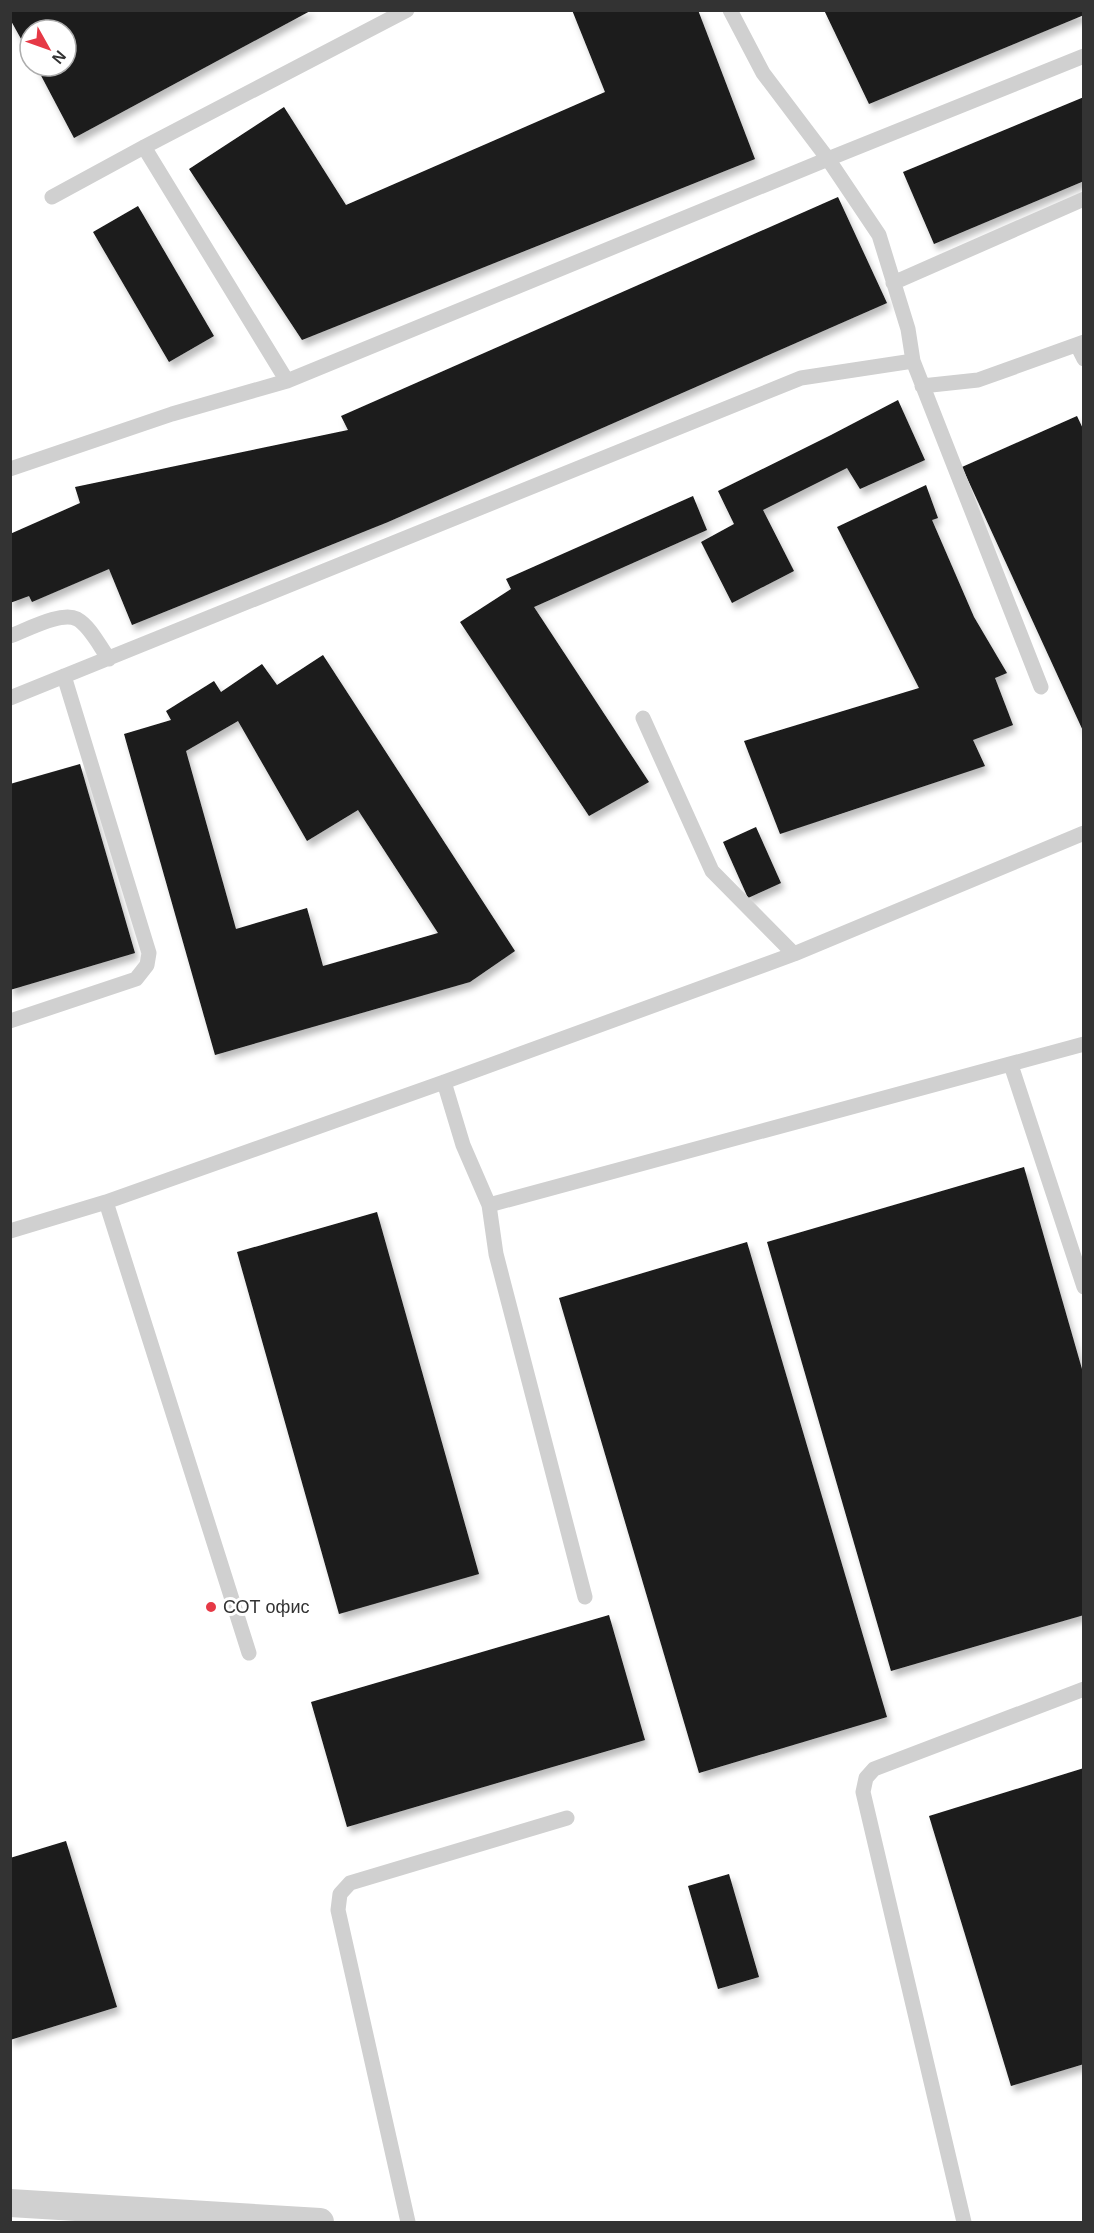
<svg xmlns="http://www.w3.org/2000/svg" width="1094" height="2233" viewBox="0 0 1094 2233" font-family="Arial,sans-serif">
	<defs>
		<filter id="shadow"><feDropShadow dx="3.5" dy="6" stdDeviation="3" flood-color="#0004"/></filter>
	</defs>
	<rect width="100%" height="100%" fill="#fff"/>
	<path fill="#1a1a1a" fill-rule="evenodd" filter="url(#shadow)" d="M10,10h302l-238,128 -38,-72h30v-36h-36v25l-20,-36z
		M572,10h126l57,149 -453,181 -113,-171 95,-62 62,98 259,-113z
		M824,10h260v5l-215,89z
		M1084,97v84l-150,63 -31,-72z
		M838,197l49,106 -499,219 -256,103 -23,-56 -77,33 -3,-6 -19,7v-69l70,-31 -5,-16 273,-57 -7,-14z
		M138,206l76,130 -45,26 -76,-130z
		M898,400l27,60 -65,29 -13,-21 -84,42 31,61 -62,32 -31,-61 33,-18 -16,-33 113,-56z
		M1077,416l7,15v302l-122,-266z
		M926,485l12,33 -6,2 42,97 33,56 -12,5 18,47 -40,15 12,26 -205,68 -36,-93 175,-53 -82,-161z
		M693,496l14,34 -173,77 115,175 -60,34 -129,-194 51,-33 -5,-10z
		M323,655l192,296 -45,31 -255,73 -91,-321 47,-14 -5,-9 48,-30 7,11 41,-28 15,21zM238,721l69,120 51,-31 80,123 -115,33 -16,-58 -71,21 -50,-178z
		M80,764l55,189 -125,37v-206z
		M756,827l25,56 -33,15 -25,-56z
		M1024,1167l60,209v239l-193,56 -124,-429z
		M377,1212l102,362 -140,40 -102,-362z
		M747,1242l140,475 -188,56 -140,-475z
		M609,1615l36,125 -298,87 -36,-125z
		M1084,1768v296l-73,22 -82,-270z
		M66,1841l51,166 -107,33v-182z
		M729,1874l30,103 -41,12 -30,-103z"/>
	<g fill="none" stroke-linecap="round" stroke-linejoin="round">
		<path stroke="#d0d0d0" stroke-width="15" d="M730,10l33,63 65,86 51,76 29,94 5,32 128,326
			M144,147l143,234
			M52,197l92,-50 263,-137
			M893,283l191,-84
			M1077,345l7,14
			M922,386l56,-6 106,-38
			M10,469l162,-55 115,-33 541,-222 256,-103
			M10,636c17,-6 51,-25 67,-17 13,7 23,28 32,40
			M10,698l791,-320 112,-17
			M643,718l69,153 82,83
			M10,1021l126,-42 11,-14 2,-12 -85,-277
			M1011,1065l73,222
			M444,1082l19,63 26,60
			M106,1202l143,451
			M10,1231l96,-29 338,-120 350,-128 290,-121
			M585,1597l-89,-343 -7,-49 595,-161
			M408,2222l-70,-312 2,-16 10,-11 217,-65
			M964,2222l-101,-430 3,-14 8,-9 210,-80"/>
		<path stroke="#d0d0d0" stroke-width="28" d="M10,2203l310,19"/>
	</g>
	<circle fill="#e63946" stroke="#fff" stroke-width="2" cx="211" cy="1607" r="6"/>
	<g text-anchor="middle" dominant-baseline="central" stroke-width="6" stroke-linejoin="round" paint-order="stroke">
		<g font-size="18" fill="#333" stroke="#fff" text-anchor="start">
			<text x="223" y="1607">СОТ офис</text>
		</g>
	</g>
	<rect width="1094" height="2233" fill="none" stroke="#333333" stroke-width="24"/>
	<g transform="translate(48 48) rotate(130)"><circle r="28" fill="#ffffff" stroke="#adadad" stroke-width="1.5"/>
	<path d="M0-4.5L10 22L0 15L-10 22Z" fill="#e63946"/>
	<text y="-9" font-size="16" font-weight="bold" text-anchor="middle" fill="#333333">N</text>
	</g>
</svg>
